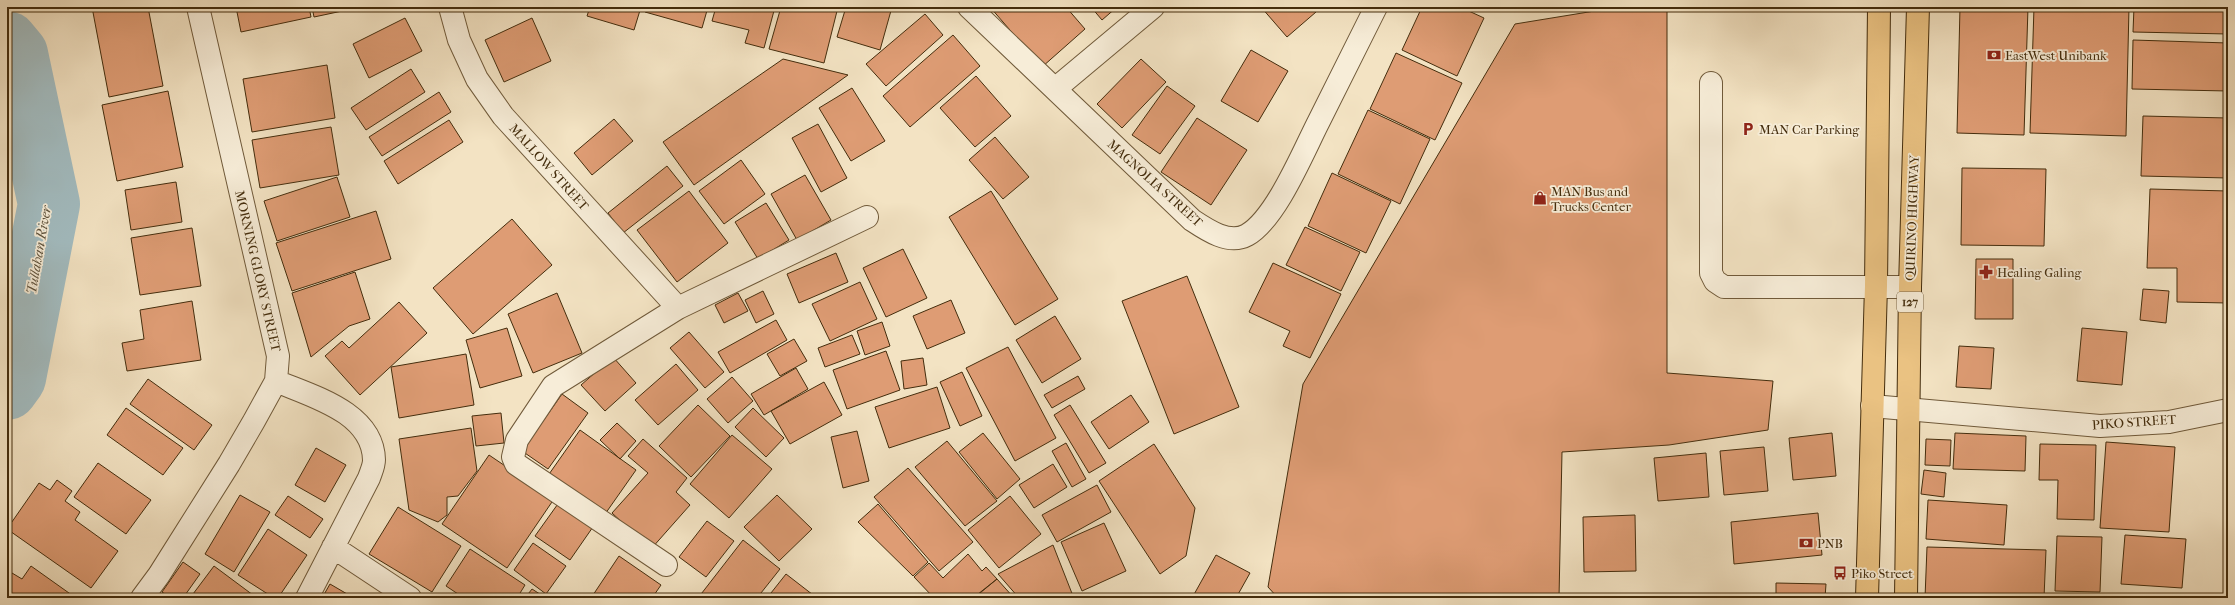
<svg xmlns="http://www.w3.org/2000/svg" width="2235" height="605" viewBox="0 0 2235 605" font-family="'IM FELL French Canon',serif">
	<rect width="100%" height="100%" fill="#f3e3c3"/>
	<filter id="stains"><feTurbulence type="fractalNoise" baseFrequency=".005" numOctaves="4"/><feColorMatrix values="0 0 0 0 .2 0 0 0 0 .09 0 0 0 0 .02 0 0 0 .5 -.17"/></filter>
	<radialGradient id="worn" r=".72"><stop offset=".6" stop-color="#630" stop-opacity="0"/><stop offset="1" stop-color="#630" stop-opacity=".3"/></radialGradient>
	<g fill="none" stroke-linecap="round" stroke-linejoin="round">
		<path stroke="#a2bbbf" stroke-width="62" d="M7,42l10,12 32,150 -34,174 -8,11"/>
	</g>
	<path fill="#de9c74" stroke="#442d0d" d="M92,7h32l1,2 23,-2 15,79 -54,11z
		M236,7h73l2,10 -70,15z
		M312,7h49l-47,10z
		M590,7h51l-7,23 -47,-14z
		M646,7h62l-6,21 -57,-16z
		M716,7h59l-11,41 -19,-5 4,-13 -37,-9z
		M781,7h57l-14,56 -55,-14z
		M846,7h46l-12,43 -43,-13z
		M990,7h76l19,22 -43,38z
		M1091,7h26l-15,13z
		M1261,7h51l4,5 -29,25z
		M1422,7h38l24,11 -27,58 -55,-26z
		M1619,7h48v366l106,8 -5,49 -99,15 -107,7 -3,146h-281l-10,-11 35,-203 212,-360z
		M1960,7h68l-4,128 -67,-2z
		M2034,7h95l-3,129 -96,-3z
		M2134,7h94v27l-95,-2z
		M925,14l18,21 -57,51 -20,-22z
		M405,18l17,33 -53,27 -16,-34z
		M532,18l19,43 -47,21 -19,-42z
		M953,35l27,31 -70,61 -27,-31z
		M2133,40l95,3v48l-96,-2z
		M1251,50l37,21 -30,51 -37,-21z
		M1396,53l66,30 -27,57 -65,-31z
		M783,59l65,16 -154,110 -31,-43z
		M1141,59l25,23 -44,46 -25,-24z
		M327,65l8,53 -83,14 -9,-53z
		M411,69l14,23 -59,38 -15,-22z
		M976,76l35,40 -36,31 -35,-39z
		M1167,86l28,20 -35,48 -28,-19z
		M852,88l33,53 -34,20 -32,-53z
		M168,91l15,76 -66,14 -15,-76z
		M439,92l12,20 -69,44 -13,-19z
		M1368,110l62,29 -30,65 -62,-30z
		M2143,116l85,2v60l-87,-2z
		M1197,118l50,32 -36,55 -50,-33z
		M614,119l19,22 -41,34 -18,-22z
		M449,120l14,22 -65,42 -14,-23z
		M818,124l29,54 -26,14 -29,-54z
		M331,127l8,48 -79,13 -8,-48z
		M995,137l34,40 -26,22 -34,-39z
		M741,160l24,34 -41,30 -25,-33z
		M667,166l16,20 -60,47 -15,-20z
		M1962,168l84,1 -2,77 -83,-1z
		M1332,173l59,28 -25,52 -58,-27z
		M805,175l26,45 -34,20 -26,-46z
		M337,177l13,40 -73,24 -13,-40z
		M176,182l6,40 -51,8 -6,-40z
		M2150,189l78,2v112l-51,-1v-34h-30z
		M689,191l39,52 -51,39 -40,-52z
		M991,191l67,108 -43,26 -66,-108z
		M766,203l23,37 -31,19 -23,-37z
		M376,211l15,48 -99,32 -16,-48z
		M512,219l40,46 -79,69 -40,-46z
		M1305,227l55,25 -19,39 -55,-26z
		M192,228l9,58 -61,9 -9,-57z
		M903,249l24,49 -41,19 -23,-49z
		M836,253l12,29 -49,21 -12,-29z
		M1976,259h37v60h-38z
		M1273,263l68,31 -31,64 -27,-12 7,-15 -41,-19z
		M355,272l15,47 -21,7 -38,31 -19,-64z
		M1187,276l52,131 -65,27 -52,-133z
		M860,282l17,37 -47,22 -18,-37z
		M2143,289l26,2 -3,32 -26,-3z
		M763,291l11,23 -18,9 -11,-23z
		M557,293l25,60 -49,20 -25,-59z
		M738,293l10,18 -24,12 -9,-18z
		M951,300l14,33 -38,16 -14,-33z
		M192,301l9,59 -74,11 -5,-28 22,-4 -4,-29z
		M399,302l28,31 -67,62 -35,-39 17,-15 7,7z
		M1055,316l26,43 -39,24 -26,-43z
		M776,320l11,20 -57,33 -12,-21z
		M882,322l8,24 -25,9 -8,-24z
		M507,328l15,48 -42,12 -14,-48z
		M2082,328l45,4 -5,53 -45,-4z
		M689,332l35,40 -19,16 -35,-40z
		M852,335l8,19 -35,13 -7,-19z
		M794,339l13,22 -27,15 -13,-22z
		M1959,346l35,2 -3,41 -35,-2z
		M1008,347l48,91 -41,23 -49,-93z
		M886,351l14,39 -53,19 -14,-39z
		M466,354l8,51 -75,13 -8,-51z
		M613,357l23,26 -31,28 -24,-26z
		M923,358l4,27 -23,4 -3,-28z
		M676,364l22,26 -40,35 -23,-25z
		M796,368l12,21 -44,26 -13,-21z
		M962,372l20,44 -22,10 -20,-44z
		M1078,376l7,13 -33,19 -8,-13z
		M732,377l21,24 -25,22 -21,-24z
		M148,379l64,46 -18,25 -64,-46z
		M824,382l18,33 -52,29 -19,-33z
		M937,387l13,41 -61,20 -14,-41z
		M562,394l26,19 -40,56 -26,-18z
		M1131,395l18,27 -40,27 -18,-27z
		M698,405l32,31 -39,41 -32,-31z
		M1070,405l36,58 -17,10 -35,-58z
		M126,408l57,40 -20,27 -56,-40z
		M753,408l31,30 -18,19 -31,-30z
		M501,413l3,30 -28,3 -4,-30z
		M617,423l19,18 -16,18 -20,-19z
		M471,428l6,43 -19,25 -11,1v18l-9,7 -29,-12 -10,-71z
		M580,430l56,40 -33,47 -56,-40z
		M857,431l12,50 -26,7 -12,-51z
		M983,433l37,46 -23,20 -38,-47z
		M1832,433l4,43 -43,4 -4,-42z
		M1955,433l71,3 -1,35 -72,-2z
		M732,435l40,34 -43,49 -39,-34z
		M643,439l44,39 -11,14 14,13 -39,44 -39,-36 36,-40 -20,-17z
		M1926,439l25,1 -1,26 -25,-1z
		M947,441l50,60 -32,25 -50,-59z
		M2106,442l69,5 -6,85 -69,-4z
		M1066,443l20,36 -14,8 -20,-36z
		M1154,444l41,64 -9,48 -26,18 -61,-93z
		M2040,444l56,1 -2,75 -37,-1 1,-39h-19z
		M1764,447l4,44 -44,4 -4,-44z
		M316,448l30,17 -21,37 -30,-17z
		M1706,453l3,44 -51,4 -4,-43z
		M489,455l65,44 -47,69 -65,-44z
		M98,463l53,37 -25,34 -52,-37z
		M1053,464l14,23 -33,21 -15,-23z
		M908,468l65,74 -34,29 -65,-74z
		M1924,470l22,3 -2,24 -23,-3z
		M57,480l15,11 -7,10 15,11 -5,8 43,31 -27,37 -84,-59 32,-46 11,7z
		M1097,485l14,27 -54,30 -15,-27z
		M240,495l30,17 -36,60 -29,-18z
		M777,495l35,34 -33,32 -35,-34z
		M288,496l35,23 -13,19 -35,-23z
		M1010,496l31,38 -42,34 -31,-38z
		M1928,500l79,5 -3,40 -78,-6z
		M560,501l35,23 -25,36 -35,-24z
		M878,504l50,58 -15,14 -55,-54z
		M398,507l63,39 -29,46 -63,-38z
		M1818,513l4,42 -88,9 -3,-42z
		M1635,515l1,56 -52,1 -1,-55z
		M707,521l27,20 -28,36 -27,-20z
		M1104,523l22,48 -44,20 -21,-49z
		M268,529l39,26 -29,43h-4l-36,-23z
		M2125,535l61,4 -4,49 -61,-4z
		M2057,536l45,1 -2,55 -45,-1z
		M743,540l37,29 -23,29h-59z
		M533,543l33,23 -20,28 -32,-24z
		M1053,545l20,51 -6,2h-48l-21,-24z
		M1927,547l119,3 -2,48h-119z
		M470,549l55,36 -8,13h-53l-18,-12z
		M968,554l14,17 4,-4 11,12 -24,19h-39l-20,-21 15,-14 14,15z
		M1216,555l34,18 -14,25h-44z
		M619,556l42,29 -9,13h-61z
		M183,562l17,12 -17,24h-12l-9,-6z
		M31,566l45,32h-69v-18l5,-7 10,6z
		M214,566l43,32h-67z
		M786,574l31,24h-50z
		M997,579l17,19h-40z
		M1776,583l50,1 -1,14h-49z
		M330,584l24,14h-32z
		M532,589l14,9h-21z"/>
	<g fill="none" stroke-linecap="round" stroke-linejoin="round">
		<g stroke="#705a3a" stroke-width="24">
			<path id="minor" d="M450,7l9,33 18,39 26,37 175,192
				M969,7l223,213c15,10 37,25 55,15 29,-16 57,-85 72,-114 19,-38 38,-76 57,-114
				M1711,83v190l4,8 9,6h186
				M1055,89l98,-82
				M276,381c35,15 97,31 98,79 0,6 -3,12 -5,18l-62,120
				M1872,406l228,20 69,-4 59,-12
				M333,547l77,51
				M666,565l-150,-101 -3,-7 4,-17 36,-54 125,-78 189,-91
				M142,598l17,-23 70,-111 25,-43 22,-40 2,-25 -80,-349"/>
		</g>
		<g stroke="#442d0d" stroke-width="24">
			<path id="major" d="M1867,598l9,-312 3,-279
				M1906,598l4,-311 8,-280"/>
		</g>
		<use href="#minor" stroke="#f7edd8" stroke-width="22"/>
		<use href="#major" stroke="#eac282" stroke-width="22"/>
	</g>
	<defs>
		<g id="bank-bare" transform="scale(1.08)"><path d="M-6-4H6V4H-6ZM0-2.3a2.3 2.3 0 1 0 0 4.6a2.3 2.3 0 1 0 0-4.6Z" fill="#8f2418" stroke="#f7edd8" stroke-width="2.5" paint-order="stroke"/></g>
		<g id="parking-bare" transform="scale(1.08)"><path d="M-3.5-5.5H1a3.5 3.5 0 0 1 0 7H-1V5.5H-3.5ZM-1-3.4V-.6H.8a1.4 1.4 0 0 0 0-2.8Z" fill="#8f2418" stroke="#f7edd8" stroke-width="2.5" paint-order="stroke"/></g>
		<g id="shop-bare" transform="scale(1.08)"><path d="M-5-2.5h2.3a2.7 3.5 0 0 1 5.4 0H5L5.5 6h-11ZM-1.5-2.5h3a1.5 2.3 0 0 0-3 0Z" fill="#8f2418" stroke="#f7edd8" stroke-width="2.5" paint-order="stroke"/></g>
		<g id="pharmacy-bare" transform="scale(1.08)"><path d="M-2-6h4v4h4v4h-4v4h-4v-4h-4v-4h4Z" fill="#8f2418" stroke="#f7edd8" stroke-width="2.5" paint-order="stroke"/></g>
		<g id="bus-bare" transform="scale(1.08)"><path d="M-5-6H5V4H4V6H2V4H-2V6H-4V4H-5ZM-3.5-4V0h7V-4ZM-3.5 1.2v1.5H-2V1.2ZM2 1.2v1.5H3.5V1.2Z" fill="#8f2418" stroke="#f7edd8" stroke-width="2.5" paint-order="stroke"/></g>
	</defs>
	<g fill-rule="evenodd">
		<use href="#bank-bare" x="1994" y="55"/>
		<use href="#parking-bare" x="1748" y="129"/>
		<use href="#shop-bare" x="1540" y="198"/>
		<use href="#pharmacy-bare" x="1986" y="272"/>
		<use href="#bank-bare" x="1806" y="543"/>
		<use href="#bus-bare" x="1840" y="573"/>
	</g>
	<g text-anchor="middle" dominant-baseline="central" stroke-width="3.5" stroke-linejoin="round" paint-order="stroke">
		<rect fill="#f7edd8" stroke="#7a674a" stroke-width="1" x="1897" y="292" width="26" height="20" rx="3"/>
		<g font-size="12" font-weight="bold" fill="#442d0d">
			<text x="1910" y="302">127</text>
		</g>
		<g font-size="13" fill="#442d0d" stroke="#f7edd8" text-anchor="start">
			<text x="2005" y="55">EastWest Unibank</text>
			<text x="1759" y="129">MAN Car Parking</text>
			<text x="1551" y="191">MAN Bus and<tspan x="1551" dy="15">Trucks Center</tspan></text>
			<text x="1997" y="272">Healing Galing</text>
			<text x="1817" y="543">PNB</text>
			<text x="1851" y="573">Piko Street</text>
		</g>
		<g font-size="13" fill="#442d0d" stroke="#f7edd8">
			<text transform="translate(549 167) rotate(48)">MALLOW STREET</text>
			<text transform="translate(1155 183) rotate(42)">MAGNOLIA STREET</text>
			<text transform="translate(1912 218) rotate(-88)">QUIRINO HIGHWAY</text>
			<text transform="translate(258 271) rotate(77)">MORNING GLORY STREET</text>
			<text transform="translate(2134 422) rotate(-4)">PIKO STREET</text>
		</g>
		<g font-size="14" font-style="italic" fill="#5c503a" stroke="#f7edd8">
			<text transform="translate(39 250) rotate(-80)">Tullahan River</text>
		</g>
	</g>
	<rect width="2235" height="605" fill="none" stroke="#f3e3c3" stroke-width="24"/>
	<rect x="8" y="8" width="2219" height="589" fill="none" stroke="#442d0d" stroke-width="2"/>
	<rect x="12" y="12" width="2211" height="581" fill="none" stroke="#442d0d"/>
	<rect width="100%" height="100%" filter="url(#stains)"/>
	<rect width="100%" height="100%" fill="url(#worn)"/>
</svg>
